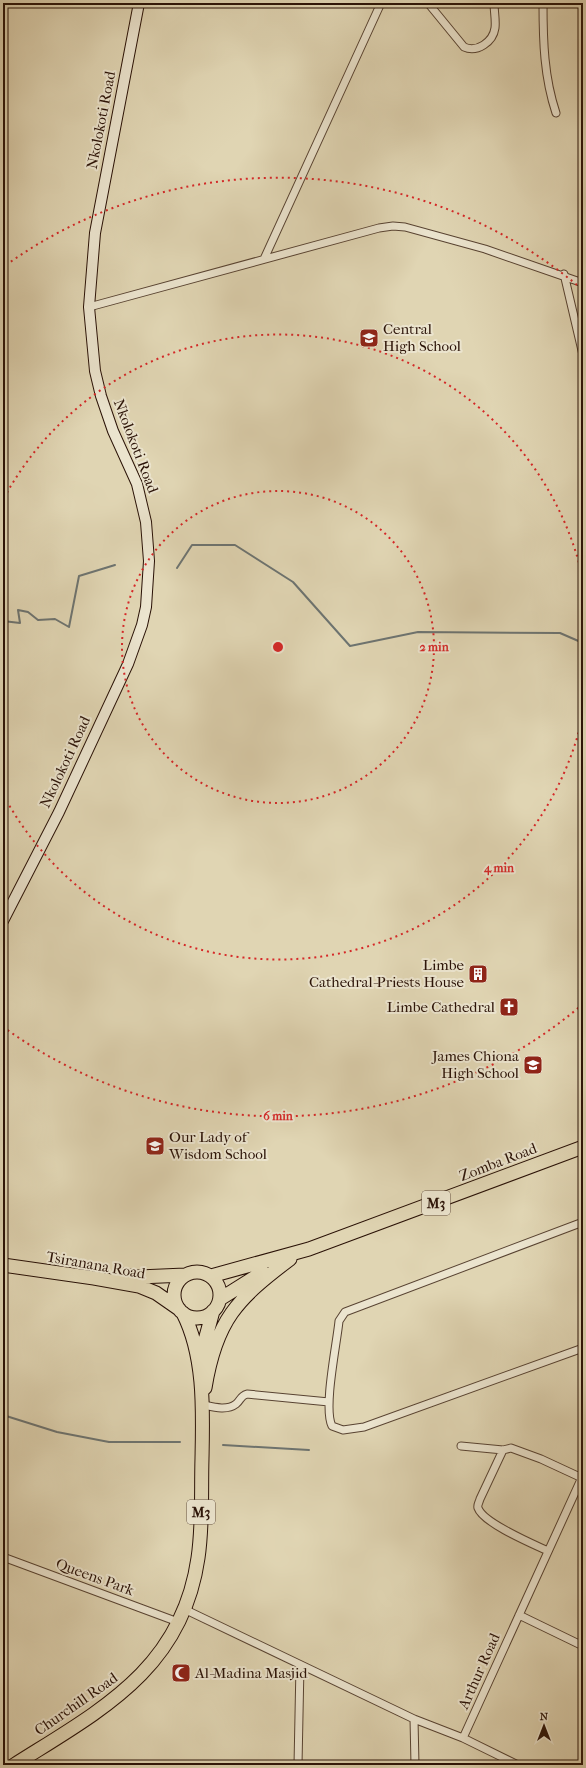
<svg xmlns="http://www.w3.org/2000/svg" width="586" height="1768" viewBox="0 0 586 1768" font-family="'IM FELL French Canon',serif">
	<rect width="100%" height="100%" fill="#e0d5b3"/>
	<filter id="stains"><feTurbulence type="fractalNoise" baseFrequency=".005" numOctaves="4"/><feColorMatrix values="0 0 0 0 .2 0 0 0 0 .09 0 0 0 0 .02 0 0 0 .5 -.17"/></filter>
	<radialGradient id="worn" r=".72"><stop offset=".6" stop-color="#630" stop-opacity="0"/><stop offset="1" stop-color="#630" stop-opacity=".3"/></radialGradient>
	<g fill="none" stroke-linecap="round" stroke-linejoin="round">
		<path stroke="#6d7471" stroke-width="2" d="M177,568l15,-23h43l58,37 57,64 68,-14 142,1 23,10
			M3,621l17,2 -2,-13 10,2 10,8 17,-1 14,8 10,-51 36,-11
			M3,1415l54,17 52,10h71
			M223,1445l86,5"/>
		<g stroke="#584332" stroke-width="9">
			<path id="street" d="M428,3l36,44c13,6 29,-5 31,-19 1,-8 -1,-17 -1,-25
				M543,3c0,38 1,74 13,110
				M264,259l117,-256
				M564,274l19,81
				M89,307l290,-79 14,-2 12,1 80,22 98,34
				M583,1222l-238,90 -6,9c-2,22 -16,87 -7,105l11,4 21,-3 219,-79
				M204,1405c9,2 23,6 32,-1 5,-4 4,-8 11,-10l82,8
				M461,1446l42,4 8,-2 30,11 41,19
				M503,1450l-23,49c-1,4 -3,6 -2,9 5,15 55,36 70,43
				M3,1557l175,65
				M184,1609l230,110 49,19 55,27
				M519,1615l64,31
				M414,1719l1,46
				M463,1738l120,-263
				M298,1765l2,-100"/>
		</g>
		<g stroke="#2a1207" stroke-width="12">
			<path id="secondary" d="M3,921l56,-109 69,-148 14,-39 4,-18 3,-46 -3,-39 -9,-38 -24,-53 -12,-35 -6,-25 -6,-64 6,-74 44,-230"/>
		</g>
		<g stroke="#2a1207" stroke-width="15">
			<path id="highway" d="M3,1265l91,13 45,8 17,7 23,16
				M174 1295a23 23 0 1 1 46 0a23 23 0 1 1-46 0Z
				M122,1275l17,2 46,-2
				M211,1276l98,-27 274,-102
				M220,1299l43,-27
				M202,1363l2,-19 9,-33
				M205,1388c11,-68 32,-89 85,-129
				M14,1765c85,-54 168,-95 184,-207 5,-33 3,-66 4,-100 1,-47 3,-102 -19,-145"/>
		</g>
		<use href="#street" stroke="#ebe4ce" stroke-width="7"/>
		<use href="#secondary" stroke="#ebe4ce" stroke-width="10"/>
		<use href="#highway" stroke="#e0d5b3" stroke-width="13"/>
	</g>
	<g fill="none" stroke="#d62828" stroke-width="2" stroke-dasharray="2 4">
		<circle cx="278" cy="647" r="156"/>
		<path d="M583 715A312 312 0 0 1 4 796M4 498A312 312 0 0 1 583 579"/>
		<path d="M583 1004A469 469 0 0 1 6 1029M6 265A469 469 0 0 1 583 290"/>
	</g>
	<defs>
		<g id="school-square" transform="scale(1)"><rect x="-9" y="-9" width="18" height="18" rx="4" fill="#8f2418" stroke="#ebe4ce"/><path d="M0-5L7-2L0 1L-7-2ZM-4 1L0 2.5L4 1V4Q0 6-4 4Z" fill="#fff"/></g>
		<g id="building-square" transform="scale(1)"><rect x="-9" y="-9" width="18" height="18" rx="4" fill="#8f2418" stroke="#ebe4ce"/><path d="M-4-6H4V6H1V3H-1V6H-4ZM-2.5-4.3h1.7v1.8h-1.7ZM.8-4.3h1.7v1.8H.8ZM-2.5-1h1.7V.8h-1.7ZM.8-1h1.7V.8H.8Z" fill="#fff"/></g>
		<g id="church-square" transform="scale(1)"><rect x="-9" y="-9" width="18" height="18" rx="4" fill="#8f2418" stroke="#ebe4ce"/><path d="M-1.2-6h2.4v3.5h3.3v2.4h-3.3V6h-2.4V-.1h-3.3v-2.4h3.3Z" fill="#fff"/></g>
		<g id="mosque-square" transform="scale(1)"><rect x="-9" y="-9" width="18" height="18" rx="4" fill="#8f2418" stroke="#ebe4ce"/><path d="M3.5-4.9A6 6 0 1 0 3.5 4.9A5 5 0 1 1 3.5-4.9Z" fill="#fff"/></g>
	</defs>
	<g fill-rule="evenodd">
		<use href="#school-square" x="369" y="338"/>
		<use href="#building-square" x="478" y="974"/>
		<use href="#church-square" x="509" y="1007"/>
		<use href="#school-square" x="533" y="1065"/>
		<use href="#school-square" x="155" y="1146"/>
		<use href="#mosque-square" x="181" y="1673"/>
	</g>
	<g text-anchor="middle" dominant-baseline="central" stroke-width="4" stroke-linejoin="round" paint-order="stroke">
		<g fill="#ebe4ce" stroke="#645143" stroke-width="1">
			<rect x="422" y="1191" width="28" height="24" rx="3"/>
			<rect x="187" y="1500" width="28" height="24" rx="3"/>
		</g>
		<g font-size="14" font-weight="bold" fill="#2a1207">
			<text x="436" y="1203">M3</text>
			<text x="201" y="1512">M3</text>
		</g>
		<g font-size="15" fill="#2a1207" stroke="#ebe4ce">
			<text transform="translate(101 120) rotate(-79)">Nkolokoti Road</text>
			<text transform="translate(136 446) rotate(69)">Nkolokoti Road</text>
			<text transform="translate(65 762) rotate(-65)">Nkolokoti Road</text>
			<text transform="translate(498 1162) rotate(-21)">Zomba Road</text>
			<text transform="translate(96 1265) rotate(10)">Tsiranana Road</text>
			<text transform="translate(95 1577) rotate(20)">Queens Park</text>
			<text transform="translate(479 1671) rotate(-66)">Arthur Road</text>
			<text transform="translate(76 1704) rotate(-35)">Churchill Road</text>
		</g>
		<g font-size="15" fill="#2a1207" stroke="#ebe4ce" text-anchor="start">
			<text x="383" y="329">Central<tspan x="383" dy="17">High School</tspan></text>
			<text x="464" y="965" text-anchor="end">Limbe<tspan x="464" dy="17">Cathedral-Priests House</tspan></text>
			<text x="495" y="1007" text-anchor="end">Limbe Cathedral</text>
			<text x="519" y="1056" text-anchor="end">James Chiona<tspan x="519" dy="17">High School</tspan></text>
			<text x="169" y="1137">Our Lady of<tspan x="169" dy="17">Wisdom School</tspan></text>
			<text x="195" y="1673">Al-Madina Masjid</text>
		</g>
	</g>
	<circle cx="278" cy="647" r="6" fill="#d62828" stroke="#ebe4ce" stroke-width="2"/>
	<g font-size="12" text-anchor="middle" font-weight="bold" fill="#d62828" stroke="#ebe4ce" stroke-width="4" stroke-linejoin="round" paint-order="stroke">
		<text x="434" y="651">2 min</text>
		<text x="499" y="872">4 min</text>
		<text x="278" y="1120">6 min</text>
	</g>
	<rect width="586" height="1768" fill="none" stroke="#e0d5b3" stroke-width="16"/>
	<rect x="4" y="4" width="578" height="1760" fill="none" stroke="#2a1207" stroke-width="2"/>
	<rect x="8" y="8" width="570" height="1752" fill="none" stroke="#2a1207"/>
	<g transform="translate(544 1726)" stroke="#ebe4ce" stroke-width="3" paint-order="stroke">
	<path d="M0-3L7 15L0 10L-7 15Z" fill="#2a1207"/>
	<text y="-6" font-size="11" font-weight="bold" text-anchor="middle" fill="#2a1207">N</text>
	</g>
	<rect width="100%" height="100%" filter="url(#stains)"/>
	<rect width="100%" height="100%" fill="url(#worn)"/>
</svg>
